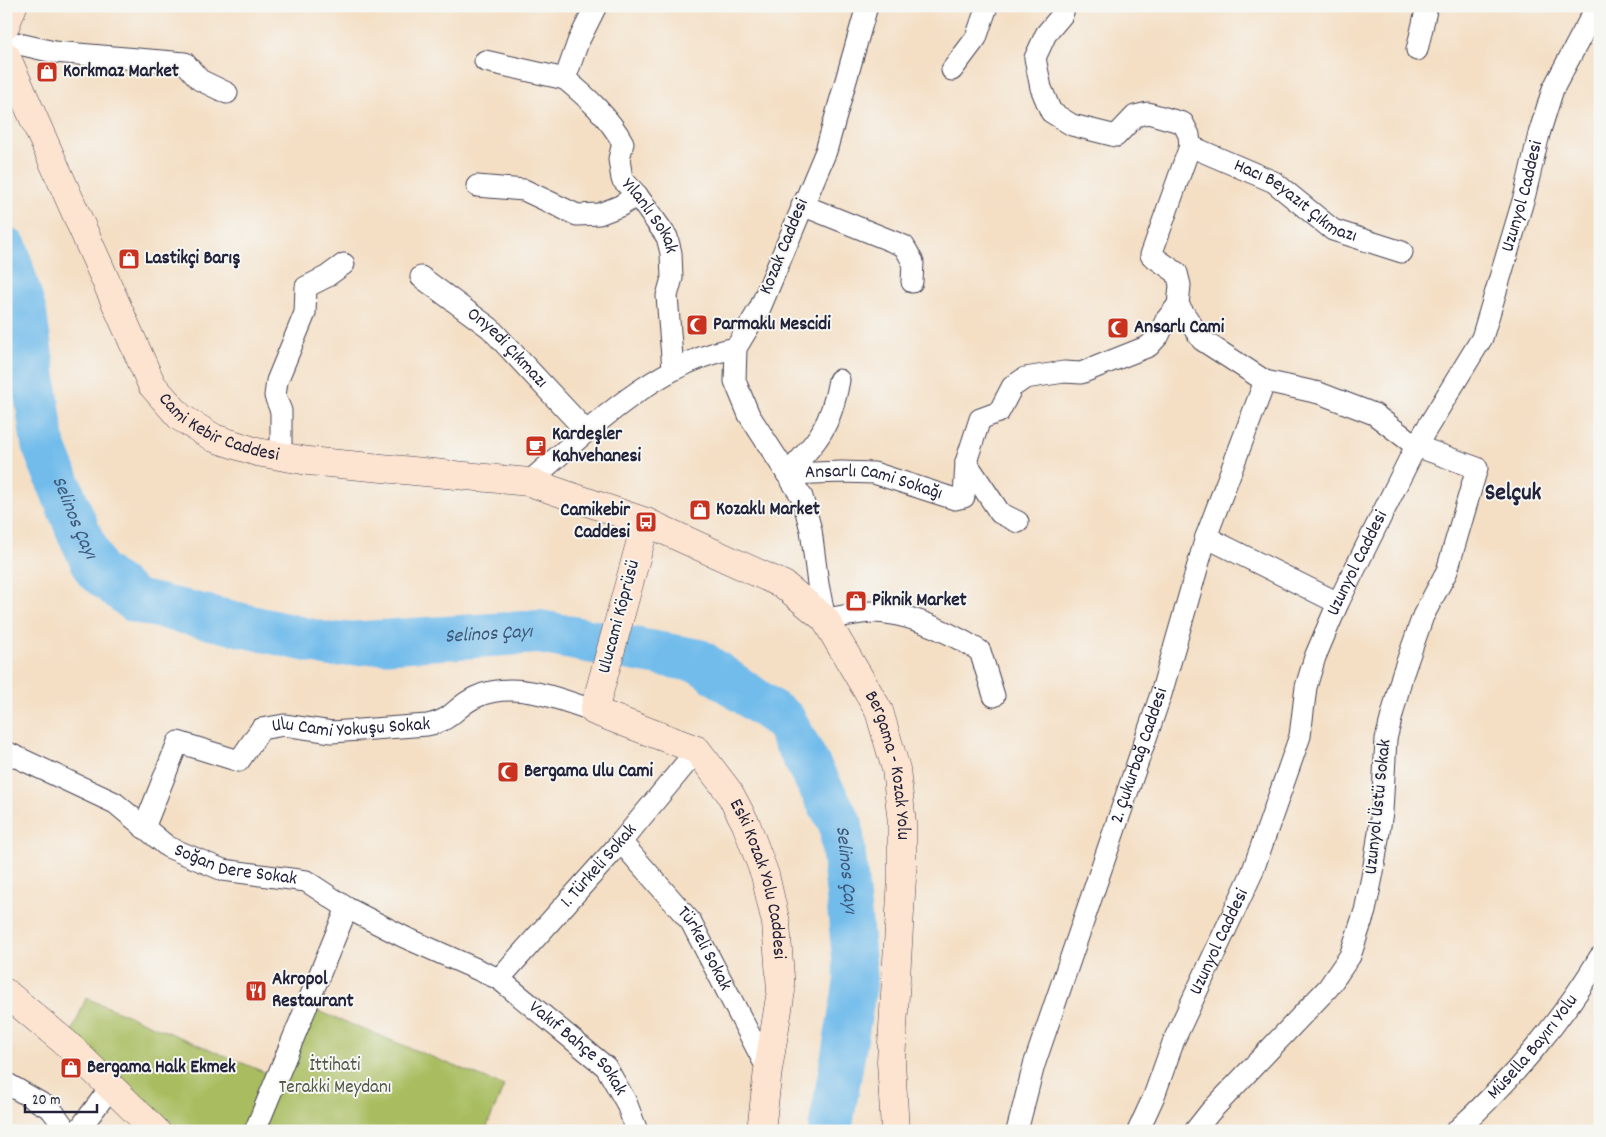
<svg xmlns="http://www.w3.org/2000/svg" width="1606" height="1137" viewBox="0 0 1606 1137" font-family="Dekko,sans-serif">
	<rect width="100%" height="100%" fill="#f6f6f2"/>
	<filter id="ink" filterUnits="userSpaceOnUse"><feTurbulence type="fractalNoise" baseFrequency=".02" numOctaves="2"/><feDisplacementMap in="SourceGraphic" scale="10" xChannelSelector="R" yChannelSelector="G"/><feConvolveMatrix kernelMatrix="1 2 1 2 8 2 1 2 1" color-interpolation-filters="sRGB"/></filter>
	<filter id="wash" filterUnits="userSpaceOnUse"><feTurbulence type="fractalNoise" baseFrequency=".0096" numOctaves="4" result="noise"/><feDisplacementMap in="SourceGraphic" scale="20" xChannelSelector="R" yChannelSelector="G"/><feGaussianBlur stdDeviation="1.12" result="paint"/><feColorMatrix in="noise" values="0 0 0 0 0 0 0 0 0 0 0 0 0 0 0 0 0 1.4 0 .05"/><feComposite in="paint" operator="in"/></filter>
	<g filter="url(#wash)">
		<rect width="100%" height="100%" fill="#f4dfc5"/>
		<path fill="#a9bd61" stroke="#66704e" d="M86,998l190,79 30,-71 198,80 -19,45h-329l-89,-87z"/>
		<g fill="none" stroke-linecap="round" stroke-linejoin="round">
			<path stroke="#72bceb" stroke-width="44" id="s1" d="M6,249l19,64 18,131 36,89 18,38 39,30 194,44 209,-13 160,29 85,59 57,105 15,155 -26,151"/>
		</g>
	</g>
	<g filter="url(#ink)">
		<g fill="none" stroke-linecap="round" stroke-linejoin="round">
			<g stroke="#423e50" stroke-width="23">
				<g id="minor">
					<path id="s2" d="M596,6l-18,36 -13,37c22,18 44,38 58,64l-4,16 3,20 15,16 30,42 4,16 1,25 -5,18 6,73"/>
					<path d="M867,6l-41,145 -66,157 -24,40 -1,33 14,34 53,82 9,33 7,54 7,35c15,-2 31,-6 46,-7 38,0 78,20 109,39l14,45"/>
					<path d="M1065,6l-3,9 -16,19 -11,24 6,30 10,24 21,13 44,11 19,-20 13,-3 35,10 6,12 1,11 -39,109 26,18 3,12 -2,20 24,35 63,41 54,12 55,21 42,32 61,22 -30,103 -24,45 -21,60 -16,63 -4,73 -9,60 -8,39 -15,45 -22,32 -118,124 -15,19"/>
					<path d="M6,41l48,11 131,11 15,17 27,13"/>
					<path d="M1417,50l10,-44"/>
					<path d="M485,61l80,18"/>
					<path d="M952,70l24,-32 11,-32"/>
					<path id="s3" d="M1190,146l84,36 59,48 69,22"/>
					<path d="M477,186l47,4 53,25 22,-1 21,-8 17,-11"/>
					<path d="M802,205l102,41 9,16 -1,20"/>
					<path id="s4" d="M421,277l69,51 96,103"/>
					<path d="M281,456v-45l-6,-15 2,-15 28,-68 1,-26 20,-10 18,-13"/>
					<path d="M966,462l34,51 18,9"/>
					<path id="s5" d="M787,474l55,-2 32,1 81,26 9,-2 2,-35 14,-43 19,-7 13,-25 13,-9 39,-6 17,1 68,-27 10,-11 7,-15 12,-15"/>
					<path d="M787,474c31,-33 44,-48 52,-94"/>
					<path d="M529,482c58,-50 128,-121 207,-134"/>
					<path d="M1206,537l132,66"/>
					<path id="s6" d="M6,752l109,51 53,44 55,23 83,11 41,27 57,29 95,42 107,88 20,35 11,29"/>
					<path id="s7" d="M144,828l34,-86 61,19 22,-32 23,-4 48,7 95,-7c27,-5 27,-18 49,-28 37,-17 82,1 118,14"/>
					<path id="s8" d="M621,842l70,80 77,148"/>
					<path id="s9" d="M499,979l122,-137 76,-92"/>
					<path d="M6,1083l45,26 16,22"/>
					<path d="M78,1131l33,-44"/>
					<path d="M255,1131l92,-223"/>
					<path id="s10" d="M1017,1131l17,-66 127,-371 45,-157 59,-156"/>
					<path id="s11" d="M1138,1131l16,-35 20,-56 78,-167 48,-137 6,-49 9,-30 23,-54 78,-157 66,-108 43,-144 14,-60 14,-45 44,-83"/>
					<path id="s12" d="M1456,1131c54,-49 107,-112 144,-174"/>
				</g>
			</g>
			<g stroke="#423e50" stroke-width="29">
				<g id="secondary">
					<path d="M6,24l7,-18"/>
					<path id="s13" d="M6,56l146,329 28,32 34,21 43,14 51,9 221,21 117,40 138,63 41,34 54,92 17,58 6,54v55l-11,183 4,70"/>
					<path id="s14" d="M646,522l-52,189 103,39 32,42 17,32 19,51 11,48 5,68 -13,79 -7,61"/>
					<path d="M6,993l61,51 89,87"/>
				</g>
			</g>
			<use href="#minor" stroke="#fff" stroke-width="21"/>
			<use href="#secondary" stroke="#fde4d1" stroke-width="28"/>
		</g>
	</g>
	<defs>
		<g id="shop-square" transform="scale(1.125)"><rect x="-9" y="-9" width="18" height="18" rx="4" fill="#c8321e" stroke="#f6f6f2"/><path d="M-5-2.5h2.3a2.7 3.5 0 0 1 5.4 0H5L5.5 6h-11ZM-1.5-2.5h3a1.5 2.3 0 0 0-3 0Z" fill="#fff"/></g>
		<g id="mosque-square" transform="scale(1.125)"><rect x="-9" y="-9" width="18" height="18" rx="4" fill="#c8321e" stroke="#f6f6f2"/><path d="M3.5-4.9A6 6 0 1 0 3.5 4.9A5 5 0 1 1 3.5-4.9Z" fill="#fff"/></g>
		<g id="cafe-square" transform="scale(1.125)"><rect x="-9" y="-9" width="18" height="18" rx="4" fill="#c8321e" stroke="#f6f6f2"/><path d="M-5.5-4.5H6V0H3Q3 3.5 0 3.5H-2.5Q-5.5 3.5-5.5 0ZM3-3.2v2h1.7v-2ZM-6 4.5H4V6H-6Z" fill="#fff"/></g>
		<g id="bus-square" transform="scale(1.125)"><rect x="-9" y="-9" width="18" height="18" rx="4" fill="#c8321e" stroke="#f6f6f2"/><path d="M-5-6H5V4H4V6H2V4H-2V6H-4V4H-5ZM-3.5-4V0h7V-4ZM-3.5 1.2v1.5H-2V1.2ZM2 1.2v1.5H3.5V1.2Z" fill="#fff"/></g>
		<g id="restaurant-square" transform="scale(1.125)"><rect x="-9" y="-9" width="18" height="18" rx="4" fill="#c8321e" stroke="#f6f6f2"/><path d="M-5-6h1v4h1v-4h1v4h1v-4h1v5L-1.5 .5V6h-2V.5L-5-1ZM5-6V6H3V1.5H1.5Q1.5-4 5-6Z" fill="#fff"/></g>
	</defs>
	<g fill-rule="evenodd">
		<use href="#shop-square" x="47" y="72"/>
		<use href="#shop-square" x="129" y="259"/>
		<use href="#mosque-square" x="697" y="325"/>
		<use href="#mosque-square" x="1118" y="328"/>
		<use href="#cafe-square" x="536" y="446"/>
		<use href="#shop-square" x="700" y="510"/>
		<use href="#bus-square" x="646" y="522"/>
		<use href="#shop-square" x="856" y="601"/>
		<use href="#mosque-square" x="508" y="772"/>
		<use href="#restaurant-square" x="256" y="991"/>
		<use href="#shop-square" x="71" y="1068"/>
	</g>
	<g text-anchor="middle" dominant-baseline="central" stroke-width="4" stroke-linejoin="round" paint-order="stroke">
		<g font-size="19" font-weight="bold" fill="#22223b" stroke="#f6f6f2" text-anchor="start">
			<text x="63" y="72">Korkmaz Market</text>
			<text x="145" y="259">Lastikçi Barış</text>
			<text x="713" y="325">Parmaklı Mescidi</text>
			<text x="1134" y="328">Ansarlı Cami</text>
			<text x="552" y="435">Kardeşler<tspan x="552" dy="22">Kahvehanesi</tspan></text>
			<text x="716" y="510">Kozaklı Market</text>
			<text x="630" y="511" text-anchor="end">Camikebir<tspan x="630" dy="22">Caddesi</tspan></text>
			<text x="872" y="601">Piknik Market</text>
			<text x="524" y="772">Bergama Ulu Cami</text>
			<text x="272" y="980">Akropol<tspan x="272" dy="22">Restaurant</tspan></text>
			<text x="87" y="1068">Bergama Halk Ekmek</text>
		</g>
		<g font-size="19" fill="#22223b" stroke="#f6f6f2">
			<text stroke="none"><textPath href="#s11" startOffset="1016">Uzunyol Caddesi</textPath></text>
			<text stroke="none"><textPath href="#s3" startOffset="120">Hacı Beyazıt Çıkmazı</textPath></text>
			<text stroke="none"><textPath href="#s2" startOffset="250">Yılanlı Sokak</textPath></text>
			<text transform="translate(785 247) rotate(-68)">Kozak Caddesi</text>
			<text stroke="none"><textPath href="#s4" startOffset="112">Onyedi Çıkmazı</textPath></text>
			<text stroke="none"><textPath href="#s13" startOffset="442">Cami Kebir Caddesi</textPath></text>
			<text stroke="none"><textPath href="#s5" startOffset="88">Ansarlı Cami Sokağı</textPath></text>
			<text stroke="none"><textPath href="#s11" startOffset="611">Uzunyol Caddesi</textPath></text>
			<text transform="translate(620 617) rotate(-75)">Ulucami Köprüsü</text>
			<text stroke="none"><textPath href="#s7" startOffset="286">Ulu Cami Yokuşu Sokak</textPath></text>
			<text stroke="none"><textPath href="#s10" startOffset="395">2. Çukurbağ Caddesi</textPath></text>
			<text stroke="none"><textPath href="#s13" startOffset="1252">Bergama - Kozak Yolu</textPath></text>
			<text transform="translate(1379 807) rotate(-84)">Uzunyol Üstü Sokak</text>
			<text stroke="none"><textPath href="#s6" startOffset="260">Soğan Dere Sokak</textPath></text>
			<text stroke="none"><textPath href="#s9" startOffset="151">1. Türkeli Sokak</textPath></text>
			<text stroke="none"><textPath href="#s14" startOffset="452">Eski Kozak Yolu Caddesi</textPath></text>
			<text stroke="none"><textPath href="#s11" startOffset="206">Uzunyol Caddesi</textPath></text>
			<text stroke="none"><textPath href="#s8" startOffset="136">Türkeli Sokak</textPath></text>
			<text stroke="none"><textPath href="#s12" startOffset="114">Müsella Bayırı Yolu</textPath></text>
			<text stroke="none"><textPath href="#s6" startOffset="655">Vakıf Bahçe Sokak</textPath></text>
		</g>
		<g font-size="19" fill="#515848" stroke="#f6f6f2">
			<text x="335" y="1066">İttihati<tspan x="335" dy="22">Terakki Meydanı</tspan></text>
		</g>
		<g font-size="20" font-style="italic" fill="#3e5879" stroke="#f6f6f2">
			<text stroke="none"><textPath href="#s1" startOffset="279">Selinos Çayı</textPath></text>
			<text stroke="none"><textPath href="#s1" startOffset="744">Selinos Çayı</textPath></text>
			<text stroke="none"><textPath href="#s1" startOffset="1225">Selinos Çayı</textPath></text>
		</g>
		<g font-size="24" font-weight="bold" fill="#22223b" stroke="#f6f6f2">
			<text x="1513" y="494">Selçuk</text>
		</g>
	</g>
	<rect width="1606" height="1137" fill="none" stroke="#f6f6f2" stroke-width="25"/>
	<path d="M25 1104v8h72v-8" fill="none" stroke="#22223b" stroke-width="2.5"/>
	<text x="32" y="1104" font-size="15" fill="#22223b" stroke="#f6f6f2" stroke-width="4" paint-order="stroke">20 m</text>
</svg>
